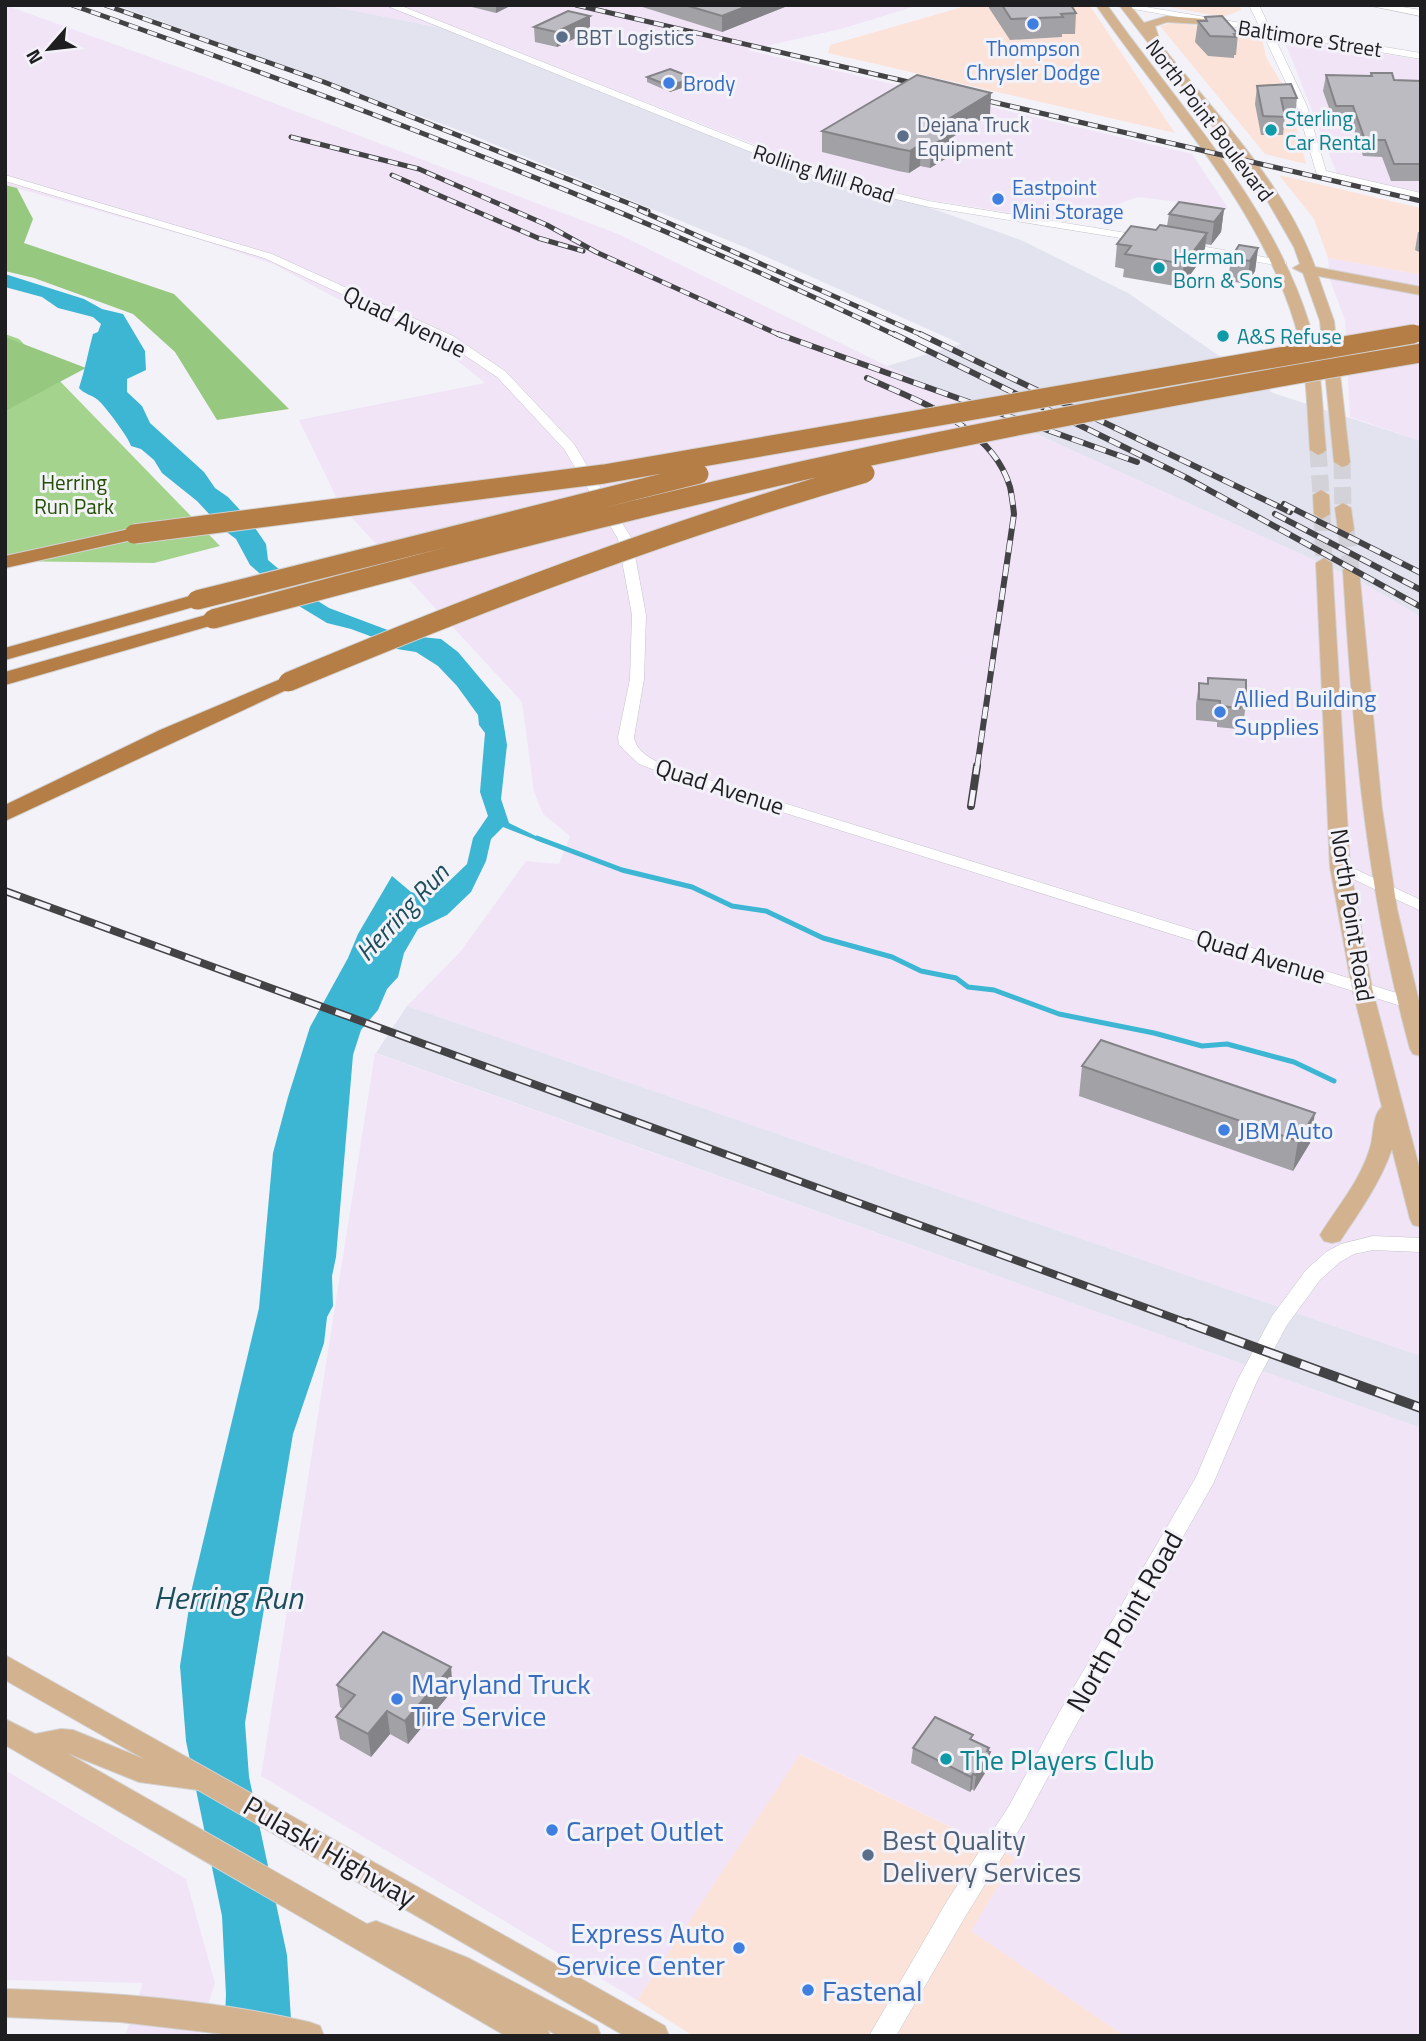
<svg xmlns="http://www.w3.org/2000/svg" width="1426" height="2041" viewBox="0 0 1426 2041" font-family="'Titillium Web',sans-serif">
	<rect width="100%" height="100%" fill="#f3f2f9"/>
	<path fill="#fce3da" d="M969,5l121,1 85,127 -347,-80 2,-8z
		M1158,5h81l2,5 -18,7z
		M1176,22l86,16 4,19 22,37 18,70 -41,-10 -105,-128z
		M1279,175l142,33v67l-93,-17 -14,-39z
		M799,1754l216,104 -43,73 153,105h-432l-56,-36z"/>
	<path fill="#f1e4f7" d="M5,5l195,70 418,159 269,132 473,215 61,36v739l-1014,-350 54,-55 65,-90 33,3 11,-28 -27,-22 -9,-22 -12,-90 -182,-197 -41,-85 186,-37 -48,-39 -101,-46 -63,-34 -81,-27 -187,-52z
		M325,5h594l-78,24 -94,21 445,104 36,54 -90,-11 -70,25 -151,-24 -105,-31 -303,-118 -68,-21z
		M1283,37l138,23v132l-84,-18z
		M1328,258l93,17v166l-71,-24 -5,-97 -15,-40z
		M375,1053l1046,375v608h-296l-154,-105 44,-73 -215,-104 -163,246 -376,-224z
		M5,1770l181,109 29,104 -17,53h-73l18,-53 -138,-3z"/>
	<path fill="#e3e3f0" d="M116,5h209l116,23 370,147 49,16 62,14 99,35 107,53 145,100 148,48v176l-61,-36 -473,-215 74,-22 -212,-95 -277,-114z
		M407,1006l1014,350v72l-1045,-375z"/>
	<path fill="#a3d38d" d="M5,334l14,5 201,207 -66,17 -149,-2z"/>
	<path fill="#97c880" d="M5,185l12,3 16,31 -9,24 150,51 115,115 -72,11 -42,-68 -42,-38 -99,-36 -29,-7z
		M5,337l81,31 -81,43z"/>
	<path fill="#3cb6d3" d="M5,274l79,25 18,10 21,5 22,37 1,19 -19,9v13l15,14 8,17 54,49 11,16 13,9 23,25 15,22 2,16 45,38 16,10 72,27 40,4 17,13 42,50 7,43 -6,54 8,24 31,15 4,5 -41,-16 -12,12 -5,22 -15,31 -24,23 -29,14 -14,24 -6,24 -11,12 -9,21 -17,20 -8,25 -17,202 -4,19 1,30 -6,11 -3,26 -31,91 -48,289 4,54 38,178 5,81h-68l2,-41 -4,-79 -36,-175 -6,-75 12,-78 67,-280 14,-155 15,-56 22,-70 38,-69 10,-24 34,-58 19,16 14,4 18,-9 24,-23 6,-26 15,-22 -8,-24 5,-59 -6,-8 -1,-10 -21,-29 -19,-20 -22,-14 -19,-3 -8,-6 -38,-14 -24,-6 -33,-20 -44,-38 -14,-26 -12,-9 -27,-29 -35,-28 -8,-13 -13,-11 -10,-3c-2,-8 -26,-40 -33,-46 -6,-5 -14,-6 -19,-12 6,-18 9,-36 14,-54l5,-2 3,-8 -8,-7 -35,-9 -16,-11 -37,-10z"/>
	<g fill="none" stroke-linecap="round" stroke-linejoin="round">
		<path stroke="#3cb6d3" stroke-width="5" d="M537,838l85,32 70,17 40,19 34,5 57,27 69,19 29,14 35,7 12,9 26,3 65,24 95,19 48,13 25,-2 67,18 40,19"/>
		<path stroke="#d3d2d8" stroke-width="17" stroke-dasharray="17 8" stroke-linecap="butt" d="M1318,450l3,45
			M1342,462l1,46
			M1322,514l2,49
			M1346,530l5,40"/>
		<g stroke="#c4c4ca" stroke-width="1">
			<path id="minor" d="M385,5h14l380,151 75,27 75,18 216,35 6,3 -6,3 -216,-35 -83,-20 -75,-27z
				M1111,5h23l125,21 -10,-21h10l11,23 151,25v6l-148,-25 34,72 19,65 95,22v6l-104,-24 -20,-69 -35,-74z
				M1366,5h24l31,5v6z
				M5,175l267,79 181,82 52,35 69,73 58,95 14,76 -2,64 -10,58c3,23 41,31 59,38l720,223 3,4 -3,4h-12l-718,-225 -44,-17 -20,-19 -1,-8 12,-58 2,-64 -14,-76 -54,-90 -67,-72 -52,-35 -181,-84 -259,-77z
				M1183,243l98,17 6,3 -6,3 -102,-18v-4z
				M1340,862l81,38v11l-87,-41 -2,-3z
				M1373,1236l48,2v14l-48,-2 -19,4 -14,8 -20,18 -33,45 -30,56 -44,103 -137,241 -51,95 -60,97 -69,119h-27l78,-135 62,-95 51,-95 136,-234 41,-96 35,-65 34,-46 20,-18 15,-8z"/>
		</g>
		<g stroke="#d2d2d2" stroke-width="2">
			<path id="major" d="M1096,5h11c72,102 164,197 202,318 13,41 13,85 17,127l-3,3 -5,2 -8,-5c-3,-42 -3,-86 -15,-126 -37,-122 -129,-217 -199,-319z
				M1119,5h11l14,18 23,-7 37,3v4l-4,1 -33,-2 -12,4 6,19c53,67 125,140 154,222l106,20v8l-103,-19 16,45 16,141 -2,3 -6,2 -8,-5 -14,-141 -17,-48 -10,-5 7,-4 -6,-17 -35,-61z
				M1321,490l8,5 1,19 -8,5 -8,-5 -1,-19z
				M1343,503l8,5 3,22 -8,5 -8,-5 -3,-22z
				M1324,558l8,5 18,304 22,121 49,186v53l-8,-2 -3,-6 -18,-70c-12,34 -32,62 -52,92l-8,2 -8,-2 -4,-6c18,-29 40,-54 50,-87 4,-12 2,-33 12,-41l-30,-119 -22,-121 -14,-304z
				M1351,565l8,5 23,239 15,100 24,101v46l-8,-2 -3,-5c-44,-160 -57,-314 -67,-479z
				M5,1655l660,371 4,10h-44l-427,-246 -59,-8 -72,-29 300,171 9,-3 92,37 129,68 4,10h-43l-10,-6 2,6h-44l-501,-291v-26l30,15 26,-5 12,1 71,29 -139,-79z
				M5,1989c103,3 204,10 304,33l11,4 4,10h-84l-120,-14 -115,-5z"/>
		</g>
		<g stroke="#d2d2d2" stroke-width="2">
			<path id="highway" d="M134,528l7,2 3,4 -3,4 -136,30v-12z
				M197,594l7,2 3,4 -3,4 -199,56v-12z
				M213,613l7,2 3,4 -3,4 -215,62v-13z
				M288,676l7,2 3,4 -3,4 -290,135v-16l155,-75z"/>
		</g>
		<use href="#minor" fill="#fff" fill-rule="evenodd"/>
		<use href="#major" fill="#d3b290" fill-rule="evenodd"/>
		<use href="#highway" fill="#b57e46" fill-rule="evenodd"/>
		<g stroke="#434346" stroke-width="5">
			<path id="rail-far3" d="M72,5c280,98 557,203 825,331
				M105,5l219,77 324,129
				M576,5l350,81
				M971,97l450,104
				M291,137l128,32 128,56 49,27 186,84
				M392,175l146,63 45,13
				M639,210l285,126"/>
		</g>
		<g stroke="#434346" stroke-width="6">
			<path id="rail-far2" d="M778,334l359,128
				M894,334l293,144 234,129
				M920,334l370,178
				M867,378c51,23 125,48 143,109 2,9 3,18 4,27l-37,254
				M1284,504l137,69
				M1275,514l146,76"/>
		</g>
		<g stroke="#434346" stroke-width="8">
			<path id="rail-far1" d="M971,806l6,-40
				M5,891l1188,434"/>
		</g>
		<g stroke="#434346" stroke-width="10">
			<path id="rail" d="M1188,1323l233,85"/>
		</g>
		<use href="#rail-far3" stroke="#f3f2f9" stroke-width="3.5" stroke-dasharray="10" stroke-linecap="butt"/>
		<use href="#rail-far2" stroke="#f3f2f9" stroke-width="4.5" stroke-dasharray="12" stroke-linecap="butt"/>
		<use href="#rail-far1" stroke="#f3f2f9" stroke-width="5" stroke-dasharray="16" stroke-linecap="butt"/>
		<use href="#rail" stroke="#f3f2f9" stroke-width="7" stroke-dasharray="20" stroke-linecap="butt"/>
		<g stroke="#d2d2d2" stroke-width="16" stroke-linecap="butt">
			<path id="highway-bridge-far1" d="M1403,336l18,-3"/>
		</g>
		<g stroke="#d2d2d2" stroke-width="21" stroke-linecap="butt">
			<path id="highway-bridge" d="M134,534l470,-60 809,-140
				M197,600l502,-126
				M213,619c210,-57 421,-112 634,-158 190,-41 382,-76 574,-108
				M288,682c189,-79 380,-152 577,-209"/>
		</g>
		<use href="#highway-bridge-far1" stroke="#b57e46" stroke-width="15"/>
		<use href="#highway-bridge" stroke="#b57e46" stroke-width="19"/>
	</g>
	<path fill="#a2a1a6" d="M464,5h48l-16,8z
		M636,5h154l-68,27z
		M989,5h82l5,8 -1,21h-13v3l-52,3 -21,-32z
		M590,16v15l-33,16 -22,-5 -1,-15z
		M1205,17l33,17 -2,21h-2v3l-26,-2 -13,-14 3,-21h6z
		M1371,73l23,7 27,1v100h-30l-9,-24 -19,-1 -12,-34h-17l-11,-31 3,-16 44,1z
		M647,77l46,1v6l-23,8 -23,-10z
		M1257,86l40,12 -2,18h-10l-2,19h-22l-6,-31z
		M990,114l-39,24 -1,18 -20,12 -10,-2 -11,7 -11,-2 -76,-19v-21z
		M1224,209l-3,23 -10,13 -6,-1 -1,12 -23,31 -58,-10 1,-8 -9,-2 2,-23 50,-18 2,-12z
		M1418,232h3v21l-6,-3z
		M1258,248l-3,23 -8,13 -19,-3 3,-23z
		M1208,678l38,26 -3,21 -6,-1v5l-20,-2v-5l-21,-2v-16l3,-21 8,1z
		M1082,1066l228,77 -17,28 -214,-75z
		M337,1685l116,5 -45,54 -18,-10 -19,23 -31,-18 -4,-22 7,-8 -3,-2z
		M972,1740l18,12 -2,16 -14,23 -2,-2 -2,3 -59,-29 2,-15z"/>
	<path fill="#848387" d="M496,5h16l-16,8z
		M750,5h40l-68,27v-16z
		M590,16v15l-33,16 -1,-15z
		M693,78v6l-23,8 -1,-6z
		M991,93l-1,21 -39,24 -1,18 -20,12 1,-22 9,-19 7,-7z
		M921,144l-1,22 -11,7 1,-22z
		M1224,209l-3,23 -10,13 3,-23z
		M1207,233l-3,23 -23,31 3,-23z
		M1258,248l-3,23 -8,13 3,-23z
		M1315,1113l-5,30 -17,28 5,-30z
		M451,1667l2,23 -45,54 -3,-23z
		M387,1711l3,23 -19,23 -3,-23z
		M989,1748l-1,8 2,-4 -2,16 -14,23 2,-16z
		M973,1774l-1,15 -2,3 1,-15z"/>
	<path fill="#bcbbc1" stroke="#848387" stroke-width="2" d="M685,5h65l-28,11z
		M1002,5h69l5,8 -15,1 2,3 -52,2z
		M568,11l22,5 -34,16 -22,-5z
		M1222,16l16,18h-4l2,3 -26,-1 -12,-15h9l-2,-4z
		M670,69l23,9 -24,8 -22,-9z
		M1371,73h21l2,7 27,1v83h-27l-9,-24h-20l-12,-34h-17l-10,-31 46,1z
		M917,75l74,18 -44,27 3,1 -10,6 11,2 -6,4 6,1 -20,12 -10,-2 -11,7 -11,-2 -77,-18z
		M1291,84l6,14h-16l4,19 -22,-1 -6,-30z
		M1179,202l45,7 -10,13 -45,-8z
		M1160,225l47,8 -23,31 -59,-10 6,-8 -14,-2 14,-18 25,4z
		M1239,245l19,3 -8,13 -19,-3z
		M1208,678l38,2v24h-6v4l-20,-2v-5l-21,-2v-16l9,1z
		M1101,1040l214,73 -17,28 -216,-75z
		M383,1632l68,35 -46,54 -18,-10 -19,23 -32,-17 19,-22 -18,-10z
		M935,1717l38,18 -3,4 19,9 -2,3 3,1 -14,23 -3,-1 -2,3 -58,-29z"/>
	<g fill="#3f7fe0" stroke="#f3f2f9" stroke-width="2.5">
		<circle cx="1033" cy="24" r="7"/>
		<circle cx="669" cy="83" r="7"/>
		<circle cx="998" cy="199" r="7"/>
		<circle cx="1220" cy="712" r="7"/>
		<circle cx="1224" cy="1130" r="7"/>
		<circle cx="397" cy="1699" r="7"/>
		<circle cx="552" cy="1830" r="7"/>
		<circle cx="739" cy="1948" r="7"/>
		<circle cx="808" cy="1990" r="7"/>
	</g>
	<g fill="#5c6f8a" stroke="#f3f2f9" stroke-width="2.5">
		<circle cx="562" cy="37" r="7"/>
		<circle cx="903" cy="136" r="7"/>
		<circle cx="868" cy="1855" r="7"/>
	</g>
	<g fill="#0f9aa8" stroke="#f3f2f9" stroke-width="2.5">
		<circle cx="1271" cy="130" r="7"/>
		<circle cx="1159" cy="268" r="7"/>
		<circle cx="1223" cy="336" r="7"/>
		<circle cx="946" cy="1759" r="7"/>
	</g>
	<g text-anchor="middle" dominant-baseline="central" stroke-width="6" stroke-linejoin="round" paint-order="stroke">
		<g font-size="21" fill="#4e5e75" stroke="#f3f2f9" text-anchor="start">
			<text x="576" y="37">BBT Logistics</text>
			<text x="917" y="124">Dejana Truck<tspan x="917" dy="24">Equipment</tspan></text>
		</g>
		<g font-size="21" fill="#1e1e20" stroke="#f3f2f9">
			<text transform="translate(1310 38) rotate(9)">Baltimore Street</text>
			<text transform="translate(1210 120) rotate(53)">North Point Boulevard</text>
			<text transform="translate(824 173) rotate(18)">Rolling Mill Road</text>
		</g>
		<g font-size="21" fill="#366cbe" stroke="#f3f2f9" text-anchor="start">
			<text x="1033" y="48" text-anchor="middle">Thompson<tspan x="1033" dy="24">Chrysler Dodge</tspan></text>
			<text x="683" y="83">Brody</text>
			<text x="1012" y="187">Eastpoint<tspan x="1012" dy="24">Mini Storage</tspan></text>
		</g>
		<g font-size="21" fill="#0d838f" stroke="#f3f2f9" text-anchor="start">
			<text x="1285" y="118">Sterling<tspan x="1285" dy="24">Car Rental</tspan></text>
			<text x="1173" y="256">Herman<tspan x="1173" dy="24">Born &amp; Sons</tspan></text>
			<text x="1237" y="336">A&amp;S Refuse</text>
		</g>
		<g font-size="21" fill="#214e00" stroke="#f3f2f9">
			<text x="74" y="482">Herring<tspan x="74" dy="24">Run Park</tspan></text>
		</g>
		<g font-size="24" fill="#1e1e20" stroke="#f3f2f9">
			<text transform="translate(405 321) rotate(26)">Quad Avenue</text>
			<text transform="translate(720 786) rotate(18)">Quad Avenue</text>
			<text transform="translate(1353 915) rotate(81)">North Point Road</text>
			<text transform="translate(1261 956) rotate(17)">Quad Avenue</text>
		</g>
		<g font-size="24" fill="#366cbe" stroke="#f3f2f9" text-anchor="start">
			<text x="1234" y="698">Allied Building<tspan x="1234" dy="28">Supplies</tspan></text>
			<text x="1238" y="1130">JBM Auto</text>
		</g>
		<g font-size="26" font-style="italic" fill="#1b4d5a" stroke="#f3f2f9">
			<text transform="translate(402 912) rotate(-47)">Herring Run</text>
		</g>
		<g font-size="28" fill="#1e1e20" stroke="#f3f2f9">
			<text transform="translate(1124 1621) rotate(-60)">North Point Road</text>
			<text transform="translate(330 1851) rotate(30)">Pulaski Highway</text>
		</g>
		<g font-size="28" fill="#366cbe" stroke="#f3f2f9" text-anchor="start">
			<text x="411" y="1683">Maryland Truck<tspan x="411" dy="32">Tire Service</tspan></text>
			<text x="566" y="1830">Carpet Outlet</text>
			<text x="725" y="1932" text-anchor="end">Express Auto<tspan x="725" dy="32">Service Center</tspan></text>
			<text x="822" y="1990">Fastenal</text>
		</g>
		<g font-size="28" fill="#0d838f" stroke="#f3f2f9" text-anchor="start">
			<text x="960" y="1759">The Players Club</text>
		</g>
		<g font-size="28" fill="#4e5e75" stroke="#f3f2f9" text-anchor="start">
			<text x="882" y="1839">Best Quality<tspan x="882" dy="32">Delivery Services</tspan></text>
		</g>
		<g font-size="32" font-style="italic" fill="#1b4d5a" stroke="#f3f2f9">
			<text x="228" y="1597">Herring Run</text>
		</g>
	</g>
	<rect width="1426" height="2041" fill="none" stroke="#1e1e20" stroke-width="14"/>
	<g transform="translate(49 49) rotate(242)" stroke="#f3f2f9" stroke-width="5" paint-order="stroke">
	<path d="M0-5L12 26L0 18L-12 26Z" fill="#1e1e20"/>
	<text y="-10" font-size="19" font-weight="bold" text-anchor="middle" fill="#1e1e20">N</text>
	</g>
</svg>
